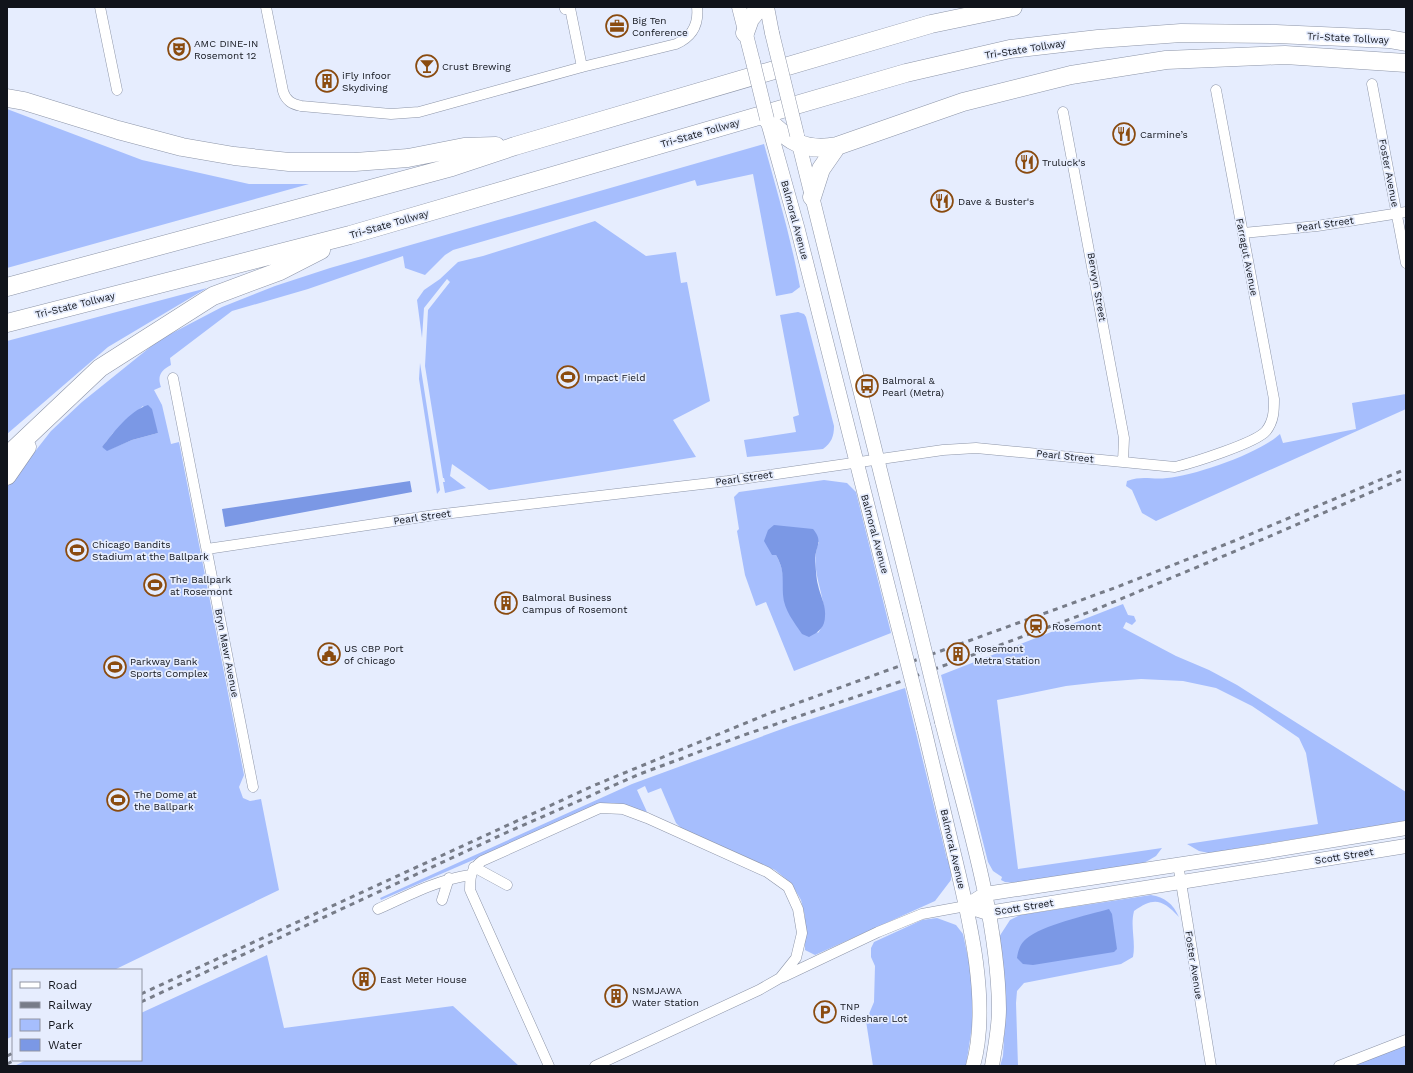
<svg xmlns="http://www.w3.org/2000/svg" width="1413" height="1073" viewBox="0 0 1413 1073" font-family="'Work Sans',sans-serif">
	<rect width="100%" height="100%" fill="#e6edfe"/>
	<path fill="#a6befd" fill-rule="evenodd" d="M7,109l135,51 107,24h60l-302,84z
		M764,144c13,47 27,94 36,143l-8,6 -16,3 -23,-122 -56,12 -2,-6 -242,70 -8,5 -20,20 -20,-7 -2,-12 -95,33 -76,22 -62,47 1,7c-10,5 -14,11 -10,22l-7,3 8,15 9,39 8,-2 65,333 -5,12 4,11 7,3 11,-2 18,91 -165,80h-101v66l-6,3v-552l44,-56 31,-29 77,-62 63,-33 53,-21 55,-18zM143,406l15,27 -26,7 -24,10 -6,-3 11,-14z
		M595,221l51,35 30,-4 5,31 6,-1 23,119 -37,19 23,37 -207,33 -37,-26 -2,12 16,12 -21,5 -2,-11h2l-1,-4h-1l-18,-112 3,-56 22,-28 -3,-3 -23,29 -2,30 -5,-38 7,-10 16,-11 18,-17 25,-6z
		M207,288l-99,59 -101,87v-93z
		M798,312l6,2 2,3 28,109c0,11 -3,17 -11,23l-76,8 -3,-17 52,-8 -3,-15 6,-2 -19,-100z
		M420,363l20,127 -3,4 -18,-115z
		M1406,394v15l-250,112 -14,-8 -10,-23 -6,-4 1,-5c17,-6 24,-1 40,-3 27,-2 93,-25 113,-44l3,9 73,-14 -4,-26z
		M824,480l23,3 9,9 35,141 -97,38 -28,-69 -10,4 -11,-31 -8,-44 2,-2 -5,-32 5,-5zM819,542c-14,32 18,66 -1,91l-35,-38c2,-14 0,-28 -7,-40z
		M1123,604l5,11 6,1 2,5 -4,4 -6,-3 -3,6 53,28 33,14 28,15 169,107v29l-197,32 -10,-2 -12,-7 131,-20 -12,-71 -7,-15 -47,-32 -36,-18 -33,-7 -42,-2 -40,3 -35,4 -69,14 21,169 144,-21 -6,8 -12,7 -129,20 -10,-1 -4,-2 1,-3 -9,-6 -5,-9 -47,-187z
		M905,688l42,171 3,-1 2,10 -1,12 -16,21 -120,54 -10,-5v-34l-4,-16 -10,-17 -16,-13 -94,-42 -5,-5 -15,-35 -13,5 -3,-7 -8,4 10,22 -35,-9 -12,2 -219,95 -1,-2 252,-114 161,-59z
		M1151,895c14,2 22,9 28,22 -17,-18 -25,-20 -45,-6 -4,16 2,30 -1,46l-12,7 -97,19 -7,8 -1,12 2,63h-18l3,-10 2,-35 -6,-84 11,-17 10,-5z
		M937,918l19,7 7,9 7,33 4,46 -8,53h-93l-7,-45 8,-19 1,-36 -4,-9v-9l3,-6 48,-22z
		M267,955l17,73 169,-22 66,60h-505l13,-6h114v-47z
		M1406,1045v21h-55z"/>
	<path fill="#7b98e5" d="M148,405l4,4 6,24 -26,7 -25,11 -5,-4c12,-15 27,-36 46,-42z
		M410,481l2,11 -187,35 -3,-18z
		M774,525l39,4c11,13 2,17 2,32 1,7 1,17 3,24 2,10 8,20 7,31 0,11 -6,16 -16,21l-7,-3c-8,-12 -18,-24 -19,-39 -1,-17 2,-24 -7,-40h-4l-8,-14 4,-11z
		M1109,909l3,5 5,35 -3,3 -81,13 -10,-1 -6,-6c1,-7 3,-14 9,-19 16,-14 62,-24 83,-30z"/>
	<g fill="none" stroke-linecap="round" stroke-linejoin="round">
		<g stroke="#8d95a8" stroke-width="11">
			<path id="street" d="M100,7l17,83
				M266,7l17,84c3,10 9,13 18,15l90,8 28,-2 163,-45 94,-23c16,-7 23,-19 21,-37
				M565,9l5,-1 12,59
				M1372,84l34,179
				M1063,112l61,326 -1,24
				M1243,233l74,-7 89,-14
				M173,378l80,409
				M207,549l228,-34 293,-34 215,-31 33,-2 199,19c17,-4 81,-24 91,-36 8,-10 8,-21 8,-32l-58,-309
				M1178,864l33,202
				M474,867l33,18
				M442,900l7,-22
				M378,909c31,-14 59,-29 92,-34
				M783,977l95,-45 44,-18 44,-8
				M549,1066l-79,-176c0,-14 1,-21 12,-29l118,-53 23,1 24,9 120,54 21,15 10,22 4,24 -6,25 -16,20 -21,12 -164,76
				M1339,1066l67,-26"/>
		</g>
		<g stroke="#8d95a8" stroke-width="15">
			<path id="secondary" d="M739,7l14,55
				M767,7l5,26
				M767,119l31,111 97,384
				M797,136l117,471
				M942,722c23,90 56,194 57,287 0,19 -4,38 -7,57
				M924,728c10,41 19,81 29,122 15,63 38,152 20,216
				M966,906l19,-12 277,-42 144,-24
				M966,906l22,7 418,-67"/>
		</g>
		<g stroke="#8d95a8" stroke-width="19">
			<path id="highway" d="M745,33l5,-14 10,-12
				M7,98l17,3 94,29 64,17 52,9 55,6h66l53,-4 56,-11 32,-1
				M767,119c22,23 38,33 70,27l126,-44 108,-27 95,-15 119,-5 121,8
				M812,197l9,-28 16,-23
				M7,287l445,-120 63,-21 416,-122 82,-17
				M7,323l343,-88 556,-162 104,-24 88,-10 83,-6 95,1 113,5 17,3
				M7,456l93,-88 113,-72 67,-25 41,-21
				M7,476l20,-29"/>
		</g>
		<use href="#street" stroke="#fff" stroke-width="10"/>
		<use href="#secondary" stroke="#fff" stroke-width="14"/>
		<use href="#highway" stroke="#fff" stroke-width="18"/>
		<path stroke="#777c88" stroke-width="3" stroke-dasharray="5 5" stroke-linecap="butt" d="M141,994l454,-209 175,-72 347,-126 117,-46 172,-72
			M141,1002l371,-172 128,-56 104,-39 158,-54 190,-70 146,-61 168,-73
			M7,1056l6,-3
			M7,1064l8,-4"/>
		<g stroke="#8d95a8" stroke-width="15" stroke-linecap="butt">
			<path id="secondary-bridge" d="M772,33l25,102
				M753,62l14,57
				M914,607l28,115
				M895,614l29,114"/>
		</g>
		<use href="#secondary-bridge" stroke="#fff" stroke-width="14"/>
	</g>
	<defs>
		<g id="office-ring" transform="scale(1.15)"><circle r="9.5" fill="#e6edfe" stroke="#8a4b0f" stroke-width="1.5"/><path d="M-6-3h4V-5.5h4V-3h4V5H-6ZM-1-4.5V-3h2v-1.5ZM-6 0V1H6V0Z" fill="#8a4b0f"/></g>
		<g id="theatre-ring" transform="scale(1.15)"><circle r="9.5" fill="#e6edfe" stroke="#8a4b0f" stroke-width="1.5"/><path d="M-5-5.5Q0-4 5-5.5V0Q5 5 0 6Q-5 5-5 0ZM-3.3-2.5H-1v1.5H-3.3ZM1-2.5H3.3v1.5H1ZM-2.8 1Q0 5.5 2.8 1Z" fill="#8a4b0f"/></g>
		<g id="bar-ring" transform="scale(1.15)"><circle r="9.5" fill="#e6edfe" stroke="#8a4b0f" stroke-width="1.5"/><path d="M-6-5H6L.8 .8V4.5H3.5V6h-7V4.5H-.8V.8Z" fill="#8a4b0f"/></g>
		<g id="building-ring" transform="scale(1.15)"><circle r="9.5" fill="#e6edfe" stroke="#8a4b0f" stroke-width="1.5"/><path d="M-4-6H4V6H1V3H-1V6H-4ZM-2.5-4.3h1.7v1.8h-1.7ZM.8-4.3h1.7v1.8H.8ZM-2.5-1h1.7V.8h-1.7ZM.8-1h1.7V.8H.8Z" fill="#8a4b0f"/></g>
		<g id="restaurant-ring" transform="scale(1.15)"><circle r="9.5" fill="#e6edfe" stroke="#8a4b0f" stroke-width="1.5"/><path d="M-5-6h1v4h1v-4h1v4h1v-4h1v5L-1.5 .5V6h-2V.5L-5-1ZM5-6V6H3V1.5H1.5Q1.5-4 5-6Z" fill="#8a4b0f"/></g>
		<g id="stadium-ring" transform="scale(1.15)"><circle r="9.5" fill="#e6edfe" stroke="#8a4b0f" stroke-width="1.5"/><path d="M0-5a6.5 5 0 1 0 0 10a6.5 5 0 1 0 0-10ZM-3.5-1.8h7v3.6h-7Z" fill="#8a4b0f"/></g>
		<g id="bus-ring" transform="scale(1.15)"><circle r="9.5" fill="#e6edfe" stroke="#8a4b0f" stroke-width="1.5"/><path d="M-5-6H5V4H4V6H2V4H-2V6H-4V4H-5ZM-3.5-4V0h7V-4ZM-3.5 1.2v1.5H-2V1.2ZM2 1.2v1.5H3.5V1.2Z" fill="#8a4b0f"/></g>
		<g id="station-ring" transform="scale(1.15)"><circle r="9.5" fill="#e6edfe" stroke="#8a4b0f" stroke-width="1.5"/><path d="M-3-6H3Q5-6 5-4V2Q5 4 3 4L4.5 6H3L1.5 4h-3L-3 6H-4.5L-3 4Q-5 4-5 2V-4Q-5-6-3-6ZM-3.5-4v3h7v-3ZM-3.5 1v1.5H-2V1ZM2 1v1.5H3.5V1Z" fill="#8a4b0f"/></g>
		<g id="civic-ring" transform="scale(1.15)"><circle r="9.5" fill="#e6edfe" stroke="#8a4b0f" stroke-width="1.5"/><path d="M-.6-6.5H3V-4.5H.6V-3L4-1V1h2V6H-6V1h2V-1L-.6-3ZM-1.2 2.5V6h2.4V2.5Z" fill="#8a4b0f"/></g>
		<g id="parking-ring" transform="scale(1.15)"><circle r="9.5" fill="#e6edfe" stroke="#8a4b0f" stroke-width="1.5"/><path d="M-3.5-5.5H1a3.5 3.5 0 0 1 0 7H-1V5.5H-3.5ZM-1-3.4V-.6H.8a1.4 1.4 0 0 0 0-2.8Z" fill="#8a4b0f"/></g>
	</defs>
	<g fill-rule="evenodd">
		<use href="#office-ring" x="617" y="26"/>
		<use href="#theatre-ring" x="179" y="49"/>
		<use href="#bar-ring" x="427" y="66"/>
		<use href="#building-ring" x="327" y="81"/>
		<use href="#restaurant-ring" x="1124" y="134"/>
		<use href="#restaurant-ring" x="1027" y="162"/>
		<use href="#restaurant-ring" x="942" y="201"/>
		<use href="#stadium-ring" x="568" y="377"/>
		<use href="#bus-ring" x="867" y="386"/>
		<use href="#stadium-ring" x="77" y="550"/>
		<use href="#stadium-ring" x="155" y="585"/>
		<use href="#building-ring" x="506" y="603"/>
		<use href="#station-ring" x="1036" y="626"/>
		<use href="#civic-ring" x="329" y="654"/>
		<use href="#building-ring" x="958" y="654"/>
		<use href="#stadium-ring" x="115" y="667"/>
		<use href="#stadium-ring" x="118" y="800"/>
		<use href="#building-ring" x="364" y="979"/>
		<use href="#building-ring" x="616" y="996"/>
		<use href="#parking-ring" x="825" y="1012"/>
	</g>
	<g text-anchor="middle" dominant-baseline="central" stroke-width="3.5" stroke-linejoin="round" paint-order="stroke">
		<g font-size="10" fill="#11141b" stroke="#e6edfe" text-anchor="start">
			<text x="632" y="20">Big Ten<tspan x="632" dy="12">Conference</tspan></text>
			<text x="194" y="43">AMC DINE-IN<tspan x="194" dy="12">Rosemont 12</tspan></text>
			<text x="442" y="66">Crust Brewing</text>
			<text x="342" y="75">iFly Infoor<tspan x="342" dy="12">Skydiving</tspan></text>
			<text x="1140" y="134">Carmine’s</text>
			<text x="1042" y="162">Truluck's</text>
			<text x="958" y="201">Dave &amp; Buster's</text>
			<text x="584" y="377">Impact Field</text>
			<text x="882" y="380">Balmoral &amp;<tspan x="882" dy="12">Pearl (Metra)</tspan></text>
			<text x="92" y="544">Chicago Bandits<tspan x="92" dy="12">Stadium at the Ballpark</tspan></text>
			<text x="170" y="579">The Ballpark<tspan x="170" dy="12">at Rosemont</tspan></text>
			<text x="522" y="597">Balmoral Business<tspan x="522" dy="12">Campus of Rosemont</tspan></text>
			<text x="1052" y="626">Rosemont</text>
			<text x="344" y="648">US CBP Port<tspan x="344" dy="12">of Chicago</tspan></text>
			<text x="974" y="648">Rosemont<tspan x="974" dy="12">Metra Station</tspan></text>
			<text x="130" y="661">Parkway Bank<tspan x="130" dy="12">Sports Complex</tspan></text>
			<text x="134" y="794">The Dome at<tspan x="134" dy="12">the Ballpark</tspan></text>
			<text x="380" y="979">East Meter House</text>
			<text x="632" y="990">NSMJAWA<tspan x="632" dy="12">Water Station</tspan></text>
			<text x="840" y="1006">TNP<tspan x="840" dy="12">Rideshare Lot</tspan></text>
		</g>
		<g font-size="10" fill="#11141b" stroke="#e6edfe">
			<text transform="translate(1348 38) rotate(3)">Tri-State Tollway</text>
			<text transform="translate(1025 49) rotate(-9)">Tri-State Tollway</text>
			<text transform="translate(700 133) rotate(-16)">Tri-State Tollway</text>
			<text transform="translate(1389 173) rotate(79)">Foster Avenue</text>
			<text transform="translate(795 220) rotate(75)">Balmoral Avenue</text>
			<text transform="translate(389 224) rotate(-16)">Tri-State Tollway</text>
			<text transform="translate(1325 224) rotate(-8)">Pearl Street</text>
			<text transform="translate(1247 257) rotate(79)">Farragut Avenue</text>
			<text transform="translate(1097 287) rotate(80)">Berwyn Street</text>
			<text transform="translate(75 305) rotate(-14)">Tri-State Tollway</text>
			<text transform="translate(1065 456) rotate(6)">Pearl Street</text>
			<text transform="translate(744 478) rotate(-8)">Pearl Street</text>
			<text transform="translate(422 517) rotate(-8)">Pearl Street</text>
			<text transform="translate(875 534) rotate(75)">Balmoral Avenue</text>
			<text transform="translate(227 653) rotate(79)">Bryn Mawr Avenue</text>
			<text transform="translate(953 849) rotate(77)">Balmoral Avenue</text>
			<text transform="translate(1344 856) rotate(-9)">Scott Street</text>
			<text transform="translate(1024 907) rotate(-9)">Scott Street</text>
			<text transform="translate(1194 965) rotate(81)">Foster Avenue</text>
		</g>
	</g>
	<rect width="1413" height="1073" fill="none" stroke="#11141b" stroke-width="16"/>
	<rect x="12" y="969" width="130" height="92" fill="#e6edfe" stroke="#9196a3"/>
	<rect x="20" y="982" width="20" height="6" fill="#ffffff" stroke="#9196a3"/>
	<text x="48" y="989" font-size="12" fill="#11141b">Road</text>
	<rect x="20" y="1002" width="20" height="6" fill="#777c88" stroke="#9196a3"/>
	<text x="48" y="1009" font-size="12" fill="#11141b">Railway</text>
	<rect x="20" y="1019" width="20" height="12" fill="#a6befd" stroke="#9196a3"/>
	<text x="48" y="1029" font-size="12" fill="#11141b">Park</text>
	<rect x="20" y="1039" width="20" height="12" fill="#7b98e5" stroke="#9196a3"/>
	<text x="48" y="1049" font-size="12" fill="#11141b">Water</text>
</svg>
